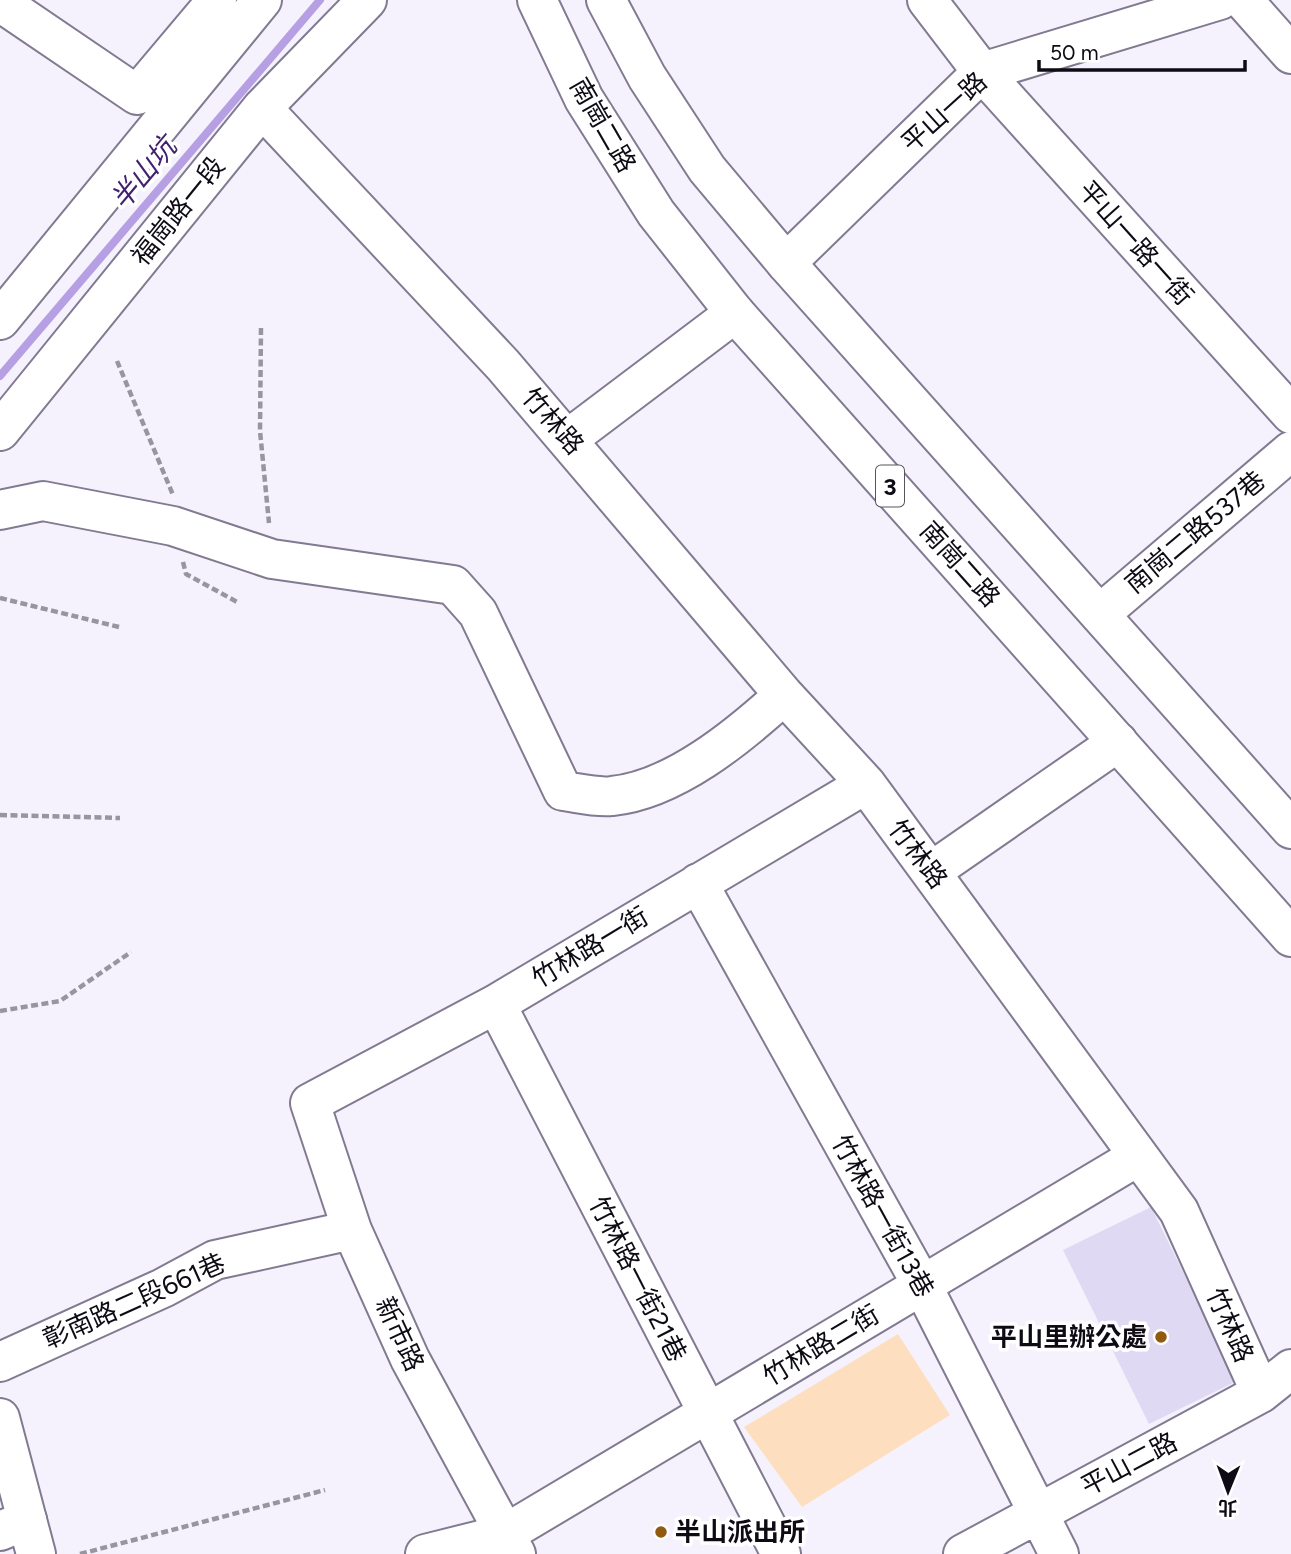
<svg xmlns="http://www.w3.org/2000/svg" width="1291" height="1554" viewBox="0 0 1291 1554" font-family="Figtree,'Noto Sans TC',sans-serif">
	<rect width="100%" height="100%" fill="#f5f2fd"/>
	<path fill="#fddfc0" d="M898,1334l52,81 -148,92 -58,-80z"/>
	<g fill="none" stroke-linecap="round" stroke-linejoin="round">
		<path stroke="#b6a0e3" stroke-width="8" d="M0,376l320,-376"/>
	</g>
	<path fill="#e0d9f3" d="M1151,1207l86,174 -88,43 -86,-174z"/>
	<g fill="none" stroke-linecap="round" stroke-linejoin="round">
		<g stroke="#817a91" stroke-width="42">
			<path id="minor" d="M927,0l55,72 309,342
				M1243,0l48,54
				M0,2l137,93 80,-95
				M262,108l241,257 281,330 82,89 313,427 82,182
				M786,263l196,-191 238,-72
				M0,320l262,-320
				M0,431l262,-323 105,-108
				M568,439l167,-126
				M0,510l43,-9 130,25 99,33 181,26 25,28 85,178c15,2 34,7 49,5 62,-6 127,-60 172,-101
				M1100,614l191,-163
				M932,871l186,-129
				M698,883l224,402 137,269
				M496,1004l285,550
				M0,1362l163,-74 52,-28 137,-30
				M0,1531l27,-11
				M425,1554l80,-20 632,-377
				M516,1554l-106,-195 -58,-129 -42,-127 186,-99 370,-220
				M963,1554l298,-161 30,-24"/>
		</g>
		<g stroke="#817a91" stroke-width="42">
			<path id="major" d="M537,0l47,99 72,114 79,100 556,624
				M606,0l41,77 60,92 79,94 505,566
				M0,1418l36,136"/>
		</g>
		<path stroke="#9895a0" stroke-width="4.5" stroke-dasharray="7 3.5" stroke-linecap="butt" d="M261,328l-1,103 9,92
			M117,361l56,134
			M183,562l3,12 53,29
			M0,598l119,29
			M0,815l120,3
			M0,1011l60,-10 71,-49
			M80,1554l245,-64"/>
		<use href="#minor" stroke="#fff" stroke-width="38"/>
		<use href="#major" stroke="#fff" stroke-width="38"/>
	</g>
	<g fill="#915a11" stroke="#fff" stroke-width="2.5">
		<circle cx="1161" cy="1337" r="7"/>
		<circle cx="661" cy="1532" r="7"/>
	</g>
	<g text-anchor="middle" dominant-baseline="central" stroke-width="7" stroke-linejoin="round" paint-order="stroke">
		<rect fill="#fff" stroke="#56545a" stroke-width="2" x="876" y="465.5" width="28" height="41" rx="5"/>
		<g font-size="24" font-weight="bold" fill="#0e0b14">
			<text x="890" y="486">3</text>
		</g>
		<g font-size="26" fill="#0e0b14" stroke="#fff">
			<text transform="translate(944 112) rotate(-42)">平山一路</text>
			<text transform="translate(603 125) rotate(60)">南崗二路</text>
			<text transform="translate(178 211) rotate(-51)">福崗路一段</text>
			<text transform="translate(1136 243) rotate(48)">平山一路一街</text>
			<text transform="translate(553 421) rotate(49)">竹林路</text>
			<text transform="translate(1195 532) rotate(-40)">南崗二路537巷</text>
			<text transform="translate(960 564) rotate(48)">南崗二路</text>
			<text transform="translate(918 854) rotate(53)">竹林路</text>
			<text transform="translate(590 947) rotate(-31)">竹林路一街</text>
			<text transform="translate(883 1216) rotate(61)">竹林路一街13巷</text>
			<text transform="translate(638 1279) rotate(63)">竹林路一街21巷</text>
			<text transform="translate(134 1301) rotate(-24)">彰南路二段661巷</text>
			<text transform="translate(1230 1325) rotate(66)">竹林路</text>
			<text transform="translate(400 1334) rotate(65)">新市路</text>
			<text transform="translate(821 1345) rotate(-31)">竹林路二街</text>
			<text transform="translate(1129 1464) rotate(-28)">平山二路</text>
		</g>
		<g font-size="26" font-weight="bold" fill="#0e0b14" stroke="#fff" text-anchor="end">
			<text x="1147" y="1337">平山里辦公處</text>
			<text x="675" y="1532" text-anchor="start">半山派出所</text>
		</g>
		<g font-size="28" font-style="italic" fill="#42216e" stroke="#fff">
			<text transform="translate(143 173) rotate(-50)">半山坑</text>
		</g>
	</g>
	<g transform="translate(1228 1491) rotate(181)" stroke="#ffffff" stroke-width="5" paint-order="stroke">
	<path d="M0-5L12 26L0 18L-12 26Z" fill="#0e0b14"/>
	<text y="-10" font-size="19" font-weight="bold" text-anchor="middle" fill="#0e0b14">北</text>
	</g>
	<path d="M1039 60v10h206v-10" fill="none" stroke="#0e0b14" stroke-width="3.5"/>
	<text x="1050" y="60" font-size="21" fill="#0e0b14" stroke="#ffffff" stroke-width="5" paint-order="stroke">50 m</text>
</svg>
